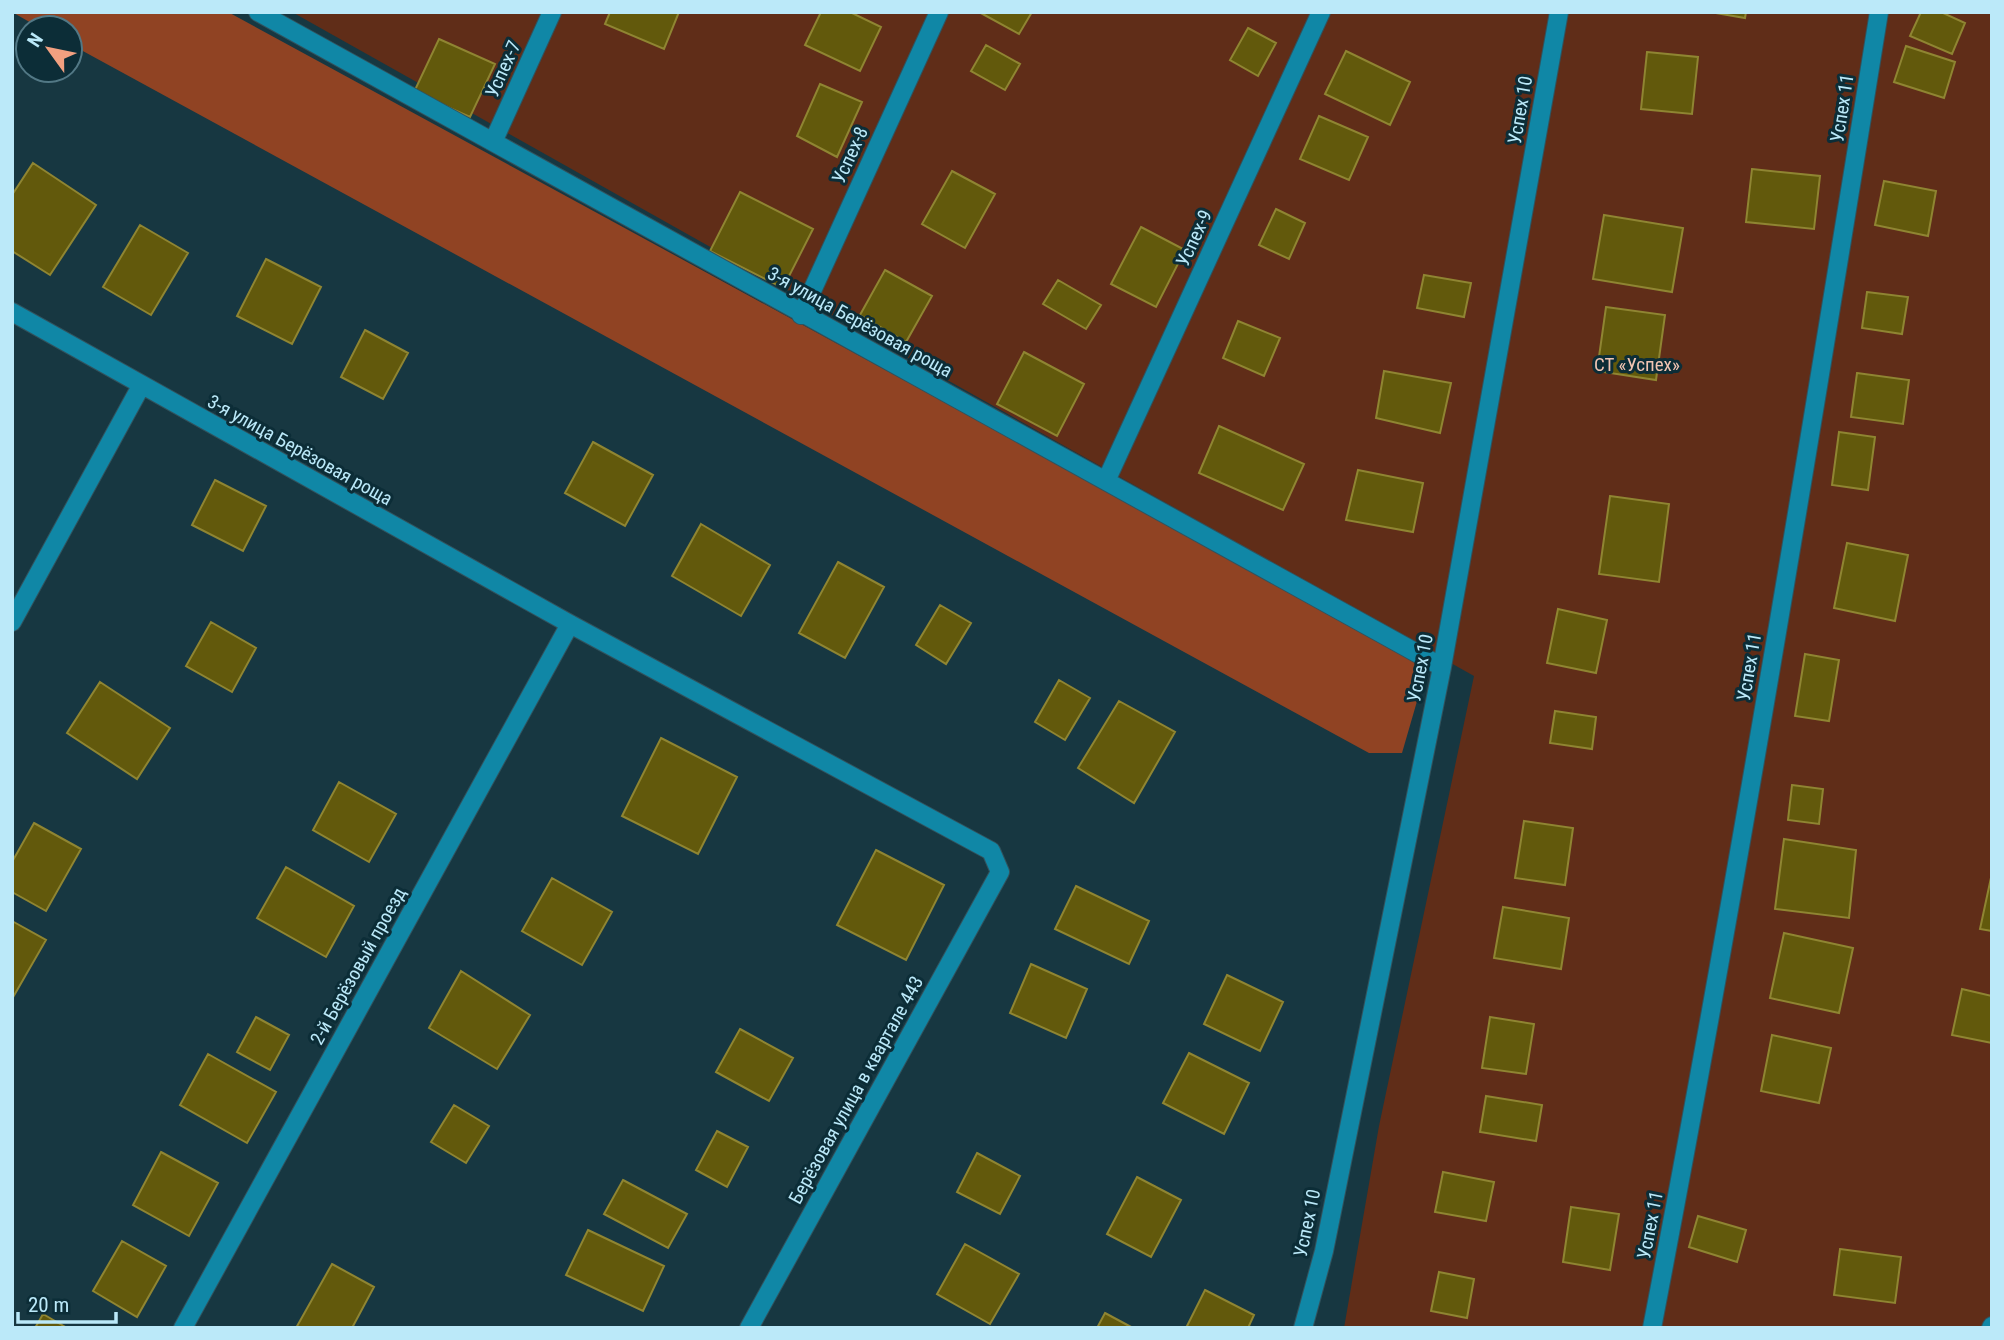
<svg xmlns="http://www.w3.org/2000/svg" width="2004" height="1340" viewBox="0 0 2004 1340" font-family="'Roboto Condensed',sans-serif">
	<rect width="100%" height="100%" fill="#173741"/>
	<path fill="#602d18" d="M292,12h1700v1316h-648l35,-202 95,-450z"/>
	<path fill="#904323" d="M12,12h216l1188,647 6,25 -20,69h-33l-1299,-709v-16h-30z"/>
	<path fill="#62590c" stroke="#8f8532" stroke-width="2" d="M610,12h69l-15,37 -59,-25z
		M821,12h29l31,15 -21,44 -55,-26z
		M979,12h53l-13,22z
		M1710,12h36l-1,6z
		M1921,12h20l24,11 -13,31 -42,-18z
		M1248,28l28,15 -18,33 -28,-16z
		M439,39l56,25 -25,53 -56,-25z
		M986,45l34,19 -15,26 -34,-19z
		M1906,46l49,16 -11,36 -50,-16z
		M1346,51l64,31 -20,43 -65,-31z
		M1647,52l51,5 -6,57 -51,-5z
		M820,84l42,18 -25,55 -40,-21z
		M1319,116l49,21 -19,43 -49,-21z
		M33,163l63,42 -46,70 -38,-24v-56z
		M1752,169l68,7 -6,53 -68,-7z
		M952,171l43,23 -30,54 -43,-24z
		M1884,181l52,10 -8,45 -53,-11z
		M740,192l73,37 -30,59 -73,-37z
		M1276,209l29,14 -16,36 -30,-14z
		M1604,215l79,13 -11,64 -79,-13z
		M140,225l48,28 -37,62 -48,-28z
		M1141,227l44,23 -29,57 -45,-23z
		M266,259l55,28 -29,57 -55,-28z
		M885,270l47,26 -26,46 -46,-27z
		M1424,275l47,8 -7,34 -47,-9z
		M1058,280l43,25 -15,24 -43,-25z
		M1867,292l41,5 -6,37 -40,-6z
		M1606,307l59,8 -9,65 -59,-9z
		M1238,321l42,17 -16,38 -41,-18z
		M365,330l43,23 -25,46 -42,-22z
		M1024,352l60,32 -27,52 -60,-32z
		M1384,371l67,12 -11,50 -64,-15z
		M1857,373l52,7 -6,44 -52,-7z
		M1219,426l85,38 -21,46 -84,-37z
		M1839,432l36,5 -7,53 -36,-5z
		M593,442l60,33 -28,51 -60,-33z
		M1358,470l65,13 -10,49 -67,-12z
		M215,480l51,26 -23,45 -51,-26z
		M1610,496l59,8 -10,78 -60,-8z
		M701,524l69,41 -29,51 -69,-40z
		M1847,543l61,12 -13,66 -61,-13z
		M838,562l46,25 -39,71 -46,-25z
		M940,605l31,18 -25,41 -30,-19z
		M1558,609l49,11 -11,53 -49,-10z
		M211,622l45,26 -24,44 -46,-26z
		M1805,654l34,6 -10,61 -34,-5z
		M1059,680l31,18 -25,42 -30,-18z
		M100,682l70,46 -33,51 -70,-46z
		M1119,701l56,31 -41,71 -56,-35z
		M1555,711l41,6 -4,32 -42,-6z
		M661,738l76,39 -39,77 -76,-38z
		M339,782l57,32 -27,48 -56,-32z
		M1792,785l31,4 -4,35 -31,-4z
		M1524,821l49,7 -8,57 -50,-7z
		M34,823l47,26 -35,62 -34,-19v-30z
		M1784,839l72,11 -7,68 -74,-9z
		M876,850l68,35 -38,75 -69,-35z
		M286,867l68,39 -28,51 -69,-39z
		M1992,873v58l-12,-2z
		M552,878l60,34 -30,53 -60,-34z
		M1076,886l73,35 -20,43 -74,-35z
		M1503,907l66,11 -8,51 -67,-11z
		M12,921l34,19 -34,59z
		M1784,933l69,15 -14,65 -69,-15z
		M1031,964l56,25 -21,49 -56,-25z
		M461,971l69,44 -33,54 -68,-41z
		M1227,975l56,27 -23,49 -56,-27z
		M1962,989l30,7v47l-40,-8z
		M256,1017l33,18 -19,35 -33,-18z
		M1490,1017l44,7 -8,50 -44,-6z
		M740,1029l53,29 -24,43 -53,-29z
		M1772,1035l59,13 -12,55 -58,-12z
		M1189,1053l60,30 -25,51 -61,-31z
		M208,1054l68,38 -29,51 -67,-38z
		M1486,1096l56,9 -6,36 -56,-9z
		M454,1105l35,21 -23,37 -35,-21z
		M717,1131l31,16 -21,40 -31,-17z
		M161,1152l57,31 -29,53 -56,-31z
		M977,1153l43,23 -20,38 -43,-22z
		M1443,1172l51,10 -8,39 -51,-9z
		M1137,1177l44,23 -30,57 -44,-23z
		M623,1180l64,34 -19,34 -64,-34z
		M1571,1207l48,7 -9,56 -47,-8z
		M1698,1216l48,14 -9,32 -48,-15z
		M588,1230l76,36 -21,45 -77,-36z
		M122,1241l44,25 -29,51 -44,-26z
		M965,1244l54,30 -29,50 -53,-30z
		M1840,1249l61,8 -6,46 -61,-8z
		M332,1264l42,23 -22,41h-56z
		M1439,1272l35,7 -7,39 -36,-7z
		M1205,1290l49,25 -6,13h-62z
		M1105,1313l28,15h-36z
		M43,1314l24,14h-32z"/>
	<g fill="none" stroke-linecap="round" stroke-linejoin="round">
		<g stroke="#31535e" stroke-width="20">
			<path id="minor" d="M258,12l1184,655
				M493,142l59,-130
				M12,312l558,312 421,227 9,21 -251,456
				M801,315l138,-303
				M1106,481l215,-469
				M12,622l129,-236
				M183,1328l387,-704
				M1303,1328l21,-77 118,-584 117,-655
				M1652,1328c84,-437 156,-876 227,-1316
				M1991,1328l1,-2"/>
		</g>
		<use href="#minor" stroke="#1087a6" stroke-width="18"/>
	</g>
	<g text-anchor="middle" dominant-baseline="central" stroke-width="6" stroke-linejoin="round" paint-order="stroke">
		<g font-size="19" fill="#bbe9f9" stroke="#0c2d37">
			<text transform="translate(503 69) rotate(-66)">Успех-7</text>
			<text transform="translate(1842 108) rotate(-81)">Успех 11</text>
			<text transform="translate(1520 110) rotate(-80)">Успех 10</text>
			<text transform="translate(850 155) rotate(-65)">Успех-8</text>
			<text transform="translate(1194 238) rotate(-65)">Успех-9</text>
			<text transform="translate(860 322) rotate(29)">3-я улица Берёзовая роща</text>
			<text transform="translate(300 450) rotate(29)">3-я улица Берёзовая роща</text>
			<text transform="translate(1749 667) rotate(-80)">Успех 11</text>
			<text transform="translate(1420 668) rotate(-79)">Успех 10</text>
			<text transform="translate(358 966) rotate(-61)">2-й Берёзовый проезд</text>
			<text transform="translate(856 1090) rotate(-61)">Берёзовая улица в квартале 443</text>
			<text transform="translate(1307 1223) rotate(-78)">Успех 10</text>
			<text transform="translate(1650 1225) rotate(-79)">Успех 11</text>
		</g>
		<g font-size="19" fill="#f2c5b3" stroke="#0c2d37">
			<text x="1637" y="364">СТ «Успех»</text>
		</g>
	</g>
	<rect width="2004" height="1340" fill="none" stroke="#bbe9f9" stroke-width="28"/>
	<g transform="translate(49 49) rotate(303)"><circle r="33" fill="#0c2d37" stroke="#527885" stroke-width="2"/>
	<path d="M0-5L12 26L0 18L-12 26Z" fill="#f2a080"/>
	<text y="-10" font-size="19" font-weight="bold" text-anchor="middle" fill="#bbe9f9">N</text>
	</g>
	<path d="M18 1312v10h98v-10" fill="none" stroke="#bbe9f9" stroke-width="3.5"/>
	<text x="28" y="1312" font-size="21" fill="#bbe9f9" stroke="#0c2d37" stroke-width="5" paint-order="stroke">20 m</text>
</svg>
